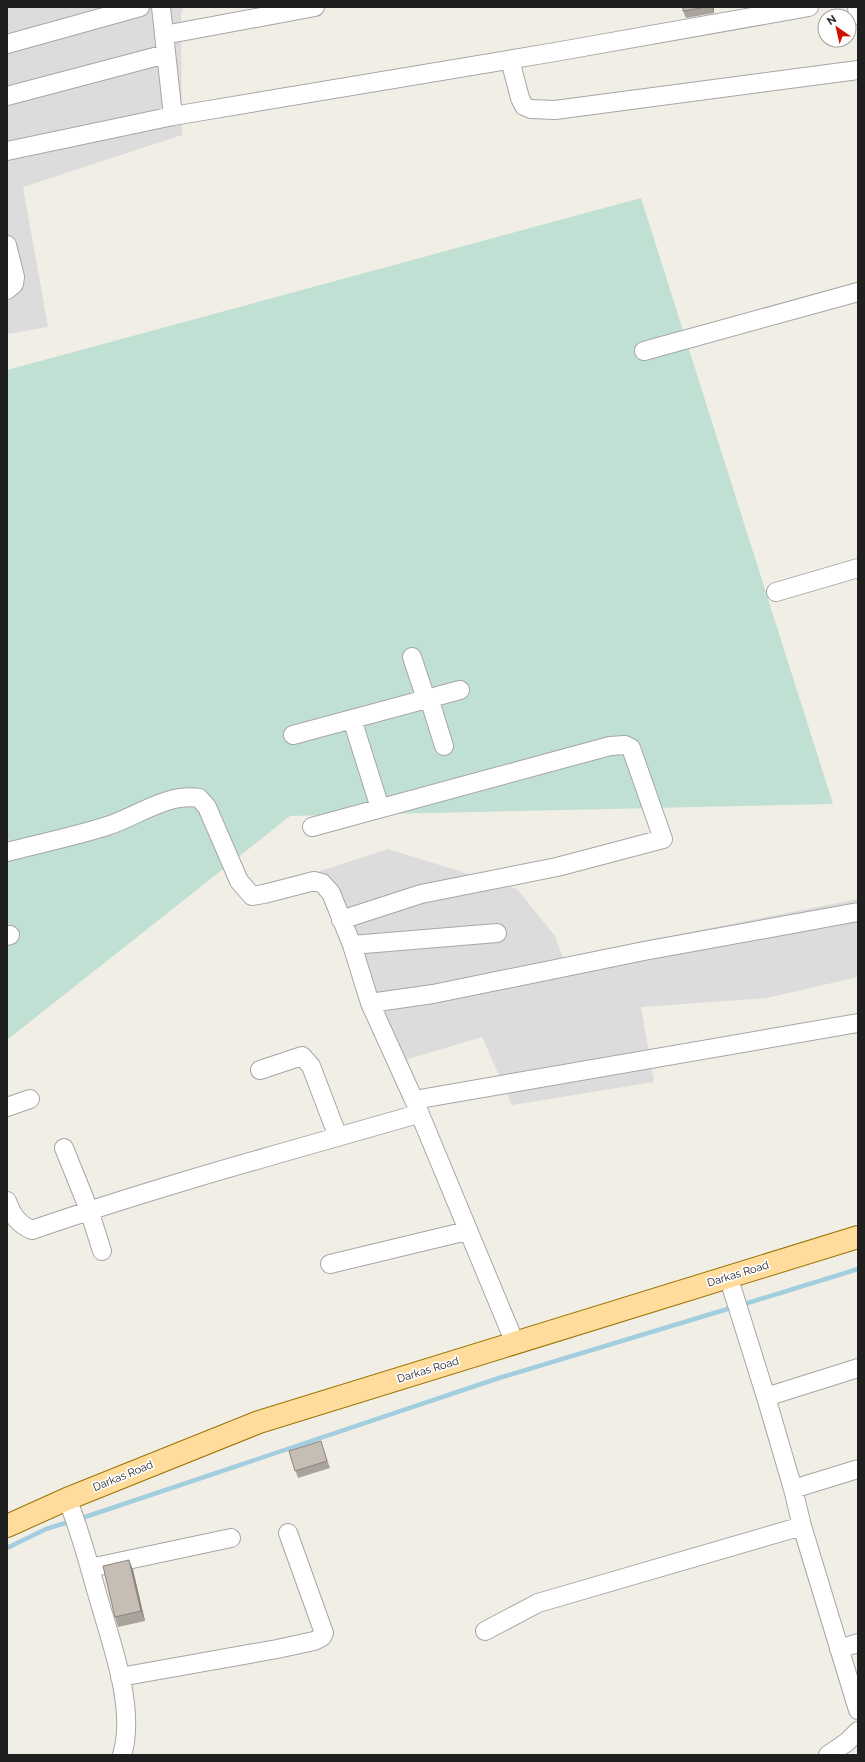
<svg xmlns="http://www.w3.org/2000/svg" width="865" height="1762" viewBox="0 0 865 1762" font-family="Raleway,sans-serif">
	<rect width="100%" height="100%" fill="#f1eee5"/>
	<path fill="#dddcdc" d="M7,7h177l-3,7 1,121 -159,52 25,140 -41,7z
		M388,849l129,40 38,47 10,27 74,-21 219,-43v78l-91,21 -126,9 13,75 -142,23 -30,-68 -84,25 -84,-189z"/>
	<path fill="#c1e0d4" d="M641,198l192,606 -543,12 -283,224v-670z"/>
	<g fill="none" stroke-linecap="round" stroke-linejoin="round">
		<path stroke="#a3cee0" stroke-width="4.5" d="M741,1305l117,-36
			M79,1519l420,-141 235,-71
			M7,1548l39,-19 26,-8"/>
		<g stroke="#a6a6a6" stroke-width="20">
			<path id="minor" d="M161,7l12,109
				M857,7l1,8
				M164,35l151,-28
				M7,44l133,-37
				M510,60l10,38 4,8 7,3 24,1 303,-40
				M7,96l159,-42
				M7,151l166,-35 382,-64 254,-45
				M7,245l8,32 -1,7 -7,6
				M644,351l214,-59
				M776,592l82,-24
				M412,657l14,42
				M429,698l15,48
				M352,719l28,89
				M293,735l167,-45
				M312,827l298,-81 15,-1 6,3 32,91 -106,28 -136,27 -80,26
				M7,852c34,-9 70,-16 103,-27 29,-10 58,-32 89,-27l8,9 32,74 13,15 12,-2 50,-13 8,2 9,10 21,52 18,58 44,97 101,243
				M7,936l3,-1
				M352,945l145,-12
				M370,1003l63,-9 211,-43 214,-39
				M260,1070l42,-14 9,10 27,71
				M414,1100l444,-77
				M7,1107l23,-8
				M64,1148l25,62 13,41
				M7,1201c5,14 11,23 25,29 127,-44 257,-79 386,-116
				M330,1264l137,-33
				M728,1276l38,121 27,92 9,37 56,184
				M766,1397l92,-29
				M793,1489l65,-20
				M67,1499c14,33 22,67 32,101 13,45 37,110 23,155
				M90,1568l141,-30
				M485,1631l53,-28 264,-77
				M839,1649l19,-6
				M120,1677l157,-28 37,-8 8,-4 2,-4 -36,-100
				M828,1755l19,-13 11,-11"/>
		</g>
		<g stroke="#9b7300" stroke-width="24">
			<path id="major" d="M7,1526l60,-27 192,-77 599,-185"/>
		</g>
		<use href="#minor" stroke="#fff" stroke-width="18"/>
		<use href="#major" stroke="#ffdc9c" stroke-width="22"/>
	</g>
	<path fill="#aaa39b" d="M683,7h31v6l-28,5 -3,-7z
		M323,1448l7,20 -32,10 -9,-27z
		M129,1560l4,10 12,51 -27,6 -3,-10z"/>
	<path fill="#8b847e" d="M712,7h2v6z
		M129,1560l4,10 12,51 -4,-10z"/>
	<path fill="#c6bdb4" stroke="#8b847e" d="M683,7h23l-23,4z
		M321,1441l6,20 -32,10 -6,-20z
		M129,1560l12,51 -26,6 -12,-51z"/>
	<g text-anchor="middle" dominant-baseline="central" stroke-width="3.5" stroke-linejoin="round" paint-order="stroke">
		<g font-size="11" fill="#1f1f1f" stroke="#fff">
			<text transform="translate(738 1274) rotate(-17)">Darkas Road</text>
			<text transform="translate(428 1370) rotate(-17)">Darkas Road</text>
			<text transform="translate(123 1476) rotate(-22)">Darkas Road</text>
		</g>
	</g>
	<rect width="865" height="1762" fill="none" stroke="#1f1f1f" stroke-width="16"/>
	<g transform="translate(837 28) rotate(326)"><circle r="19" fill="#ffffff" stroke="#a5a5a5"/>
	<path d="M0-3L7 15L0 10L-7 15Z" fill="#cf1000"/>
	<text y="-6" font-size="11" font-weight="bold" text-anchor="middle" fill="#1f1f1f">N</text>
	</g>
</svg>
